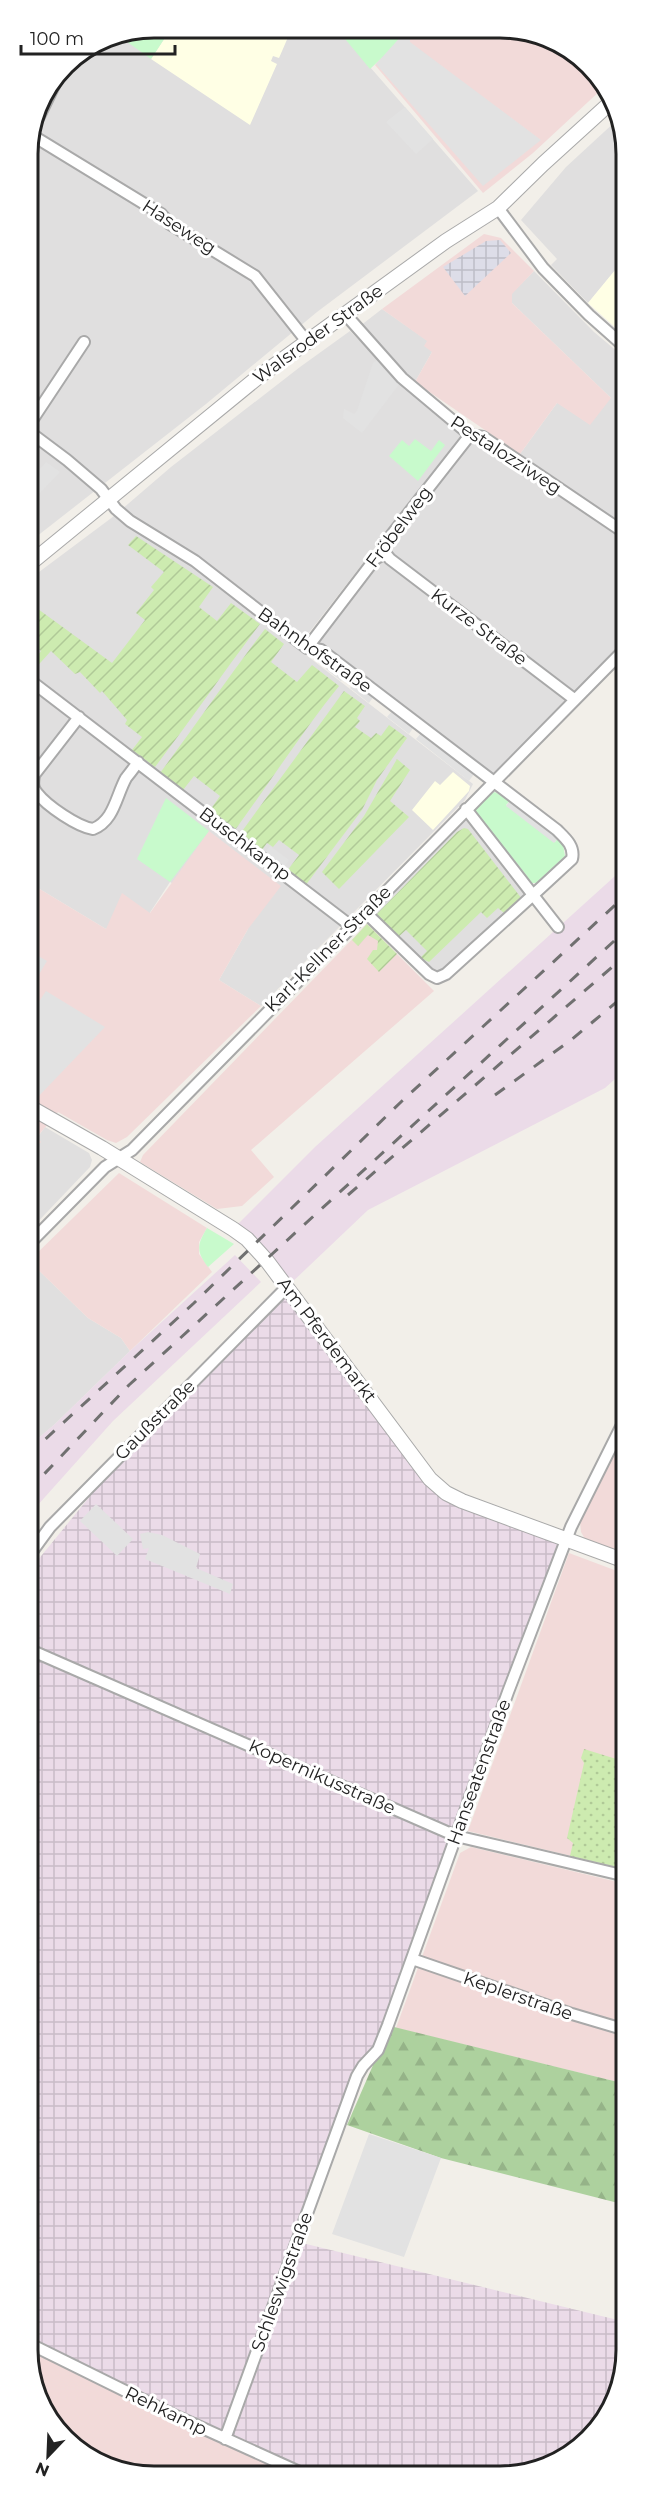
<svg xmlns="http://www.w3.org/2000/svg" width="653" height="2504" viewBox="0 0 653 2504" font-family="Montserrat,sans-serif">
	<defs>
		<pattern id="industrial-grid" width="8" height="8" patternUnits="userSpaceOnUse" patternTransform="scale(1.5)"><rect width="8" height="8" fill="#ebdbe8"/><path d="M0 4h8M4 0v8" fill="none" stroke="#c9bcc7"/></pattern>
		<pattern id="grass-dots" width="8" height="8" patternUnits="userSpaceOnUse" patternTransform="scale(1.5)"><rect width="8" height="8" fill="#cdebb0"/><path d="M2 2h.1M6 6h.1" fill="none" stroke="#b0c997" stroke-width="1.8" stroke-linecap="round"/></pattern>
		<pattern id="forest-firs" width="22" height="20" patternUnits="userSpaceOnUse" patternTransform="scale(1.5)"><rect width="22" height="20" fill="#add19e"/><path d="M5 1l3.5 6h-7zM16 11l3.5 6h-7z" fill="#95b388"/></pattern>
		<pattern id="garden-furrows" width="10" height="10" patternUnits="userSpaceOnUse" patternTransform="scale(1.5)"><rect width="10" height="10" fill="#cdebb0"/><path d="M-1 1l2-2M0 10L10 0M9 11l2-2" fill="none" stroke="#b0c997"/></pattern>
		<pattern id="plaza-grid" width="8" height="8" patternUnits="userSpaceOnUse" patternTransform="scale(1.5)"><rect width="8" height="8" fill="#dddde8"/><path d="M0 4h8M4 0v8" fill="none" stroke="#bdbdc7"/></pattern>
	</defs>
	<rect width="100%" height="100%" fill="#f2efe9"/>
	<path fill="#e0dfdf" d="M171,27l165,1 142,163 -161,121 -111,92 -179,140v-396l44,-89 34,-23 11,-2 35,24z
		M617,120l8,16v114l-9,19 -28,34 -37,-38 6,-6 -36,-39 45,-53z
		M534,271l60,61 31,26v169l-105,-73 37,-51 54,-5 -99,-95 -1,-9z
		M382,309l46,32 4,11 -17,30 -30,-27 -25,-29z
		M350,331l60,61 52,44 -165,212 176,136 -8,16 -204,206 -42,-26 29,-51 -78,-47 -21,32 -43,15 -78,-47 -1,-301 87,-65 57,-49 129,-100z
		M477,434l148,99v116l-132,133 -172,-132 -14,-2 79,-106z
		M466,809l67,86 -96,83 -72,-66z
		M45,1127l44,26 3,7 -2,7 -62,65v-76l12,-14 -3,-4z
		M28,1260l60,58 33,20 9,13 -75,73 -21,18 -6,-6z
		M626,1829v40l-9,-2z
		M626,1990v33l-9,-3z"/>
	<path fill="#f2dad9" d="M402,29h123l47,26 22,19 8,15 -69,64 -50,40 -108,-128 30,-34z
		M484,234l17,4 33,33 -22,23v9l99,95 -21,27 -33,-22 -37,51 -105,-72 17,-30 -8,-6 3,-5 -45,-32z
		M209,831l72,55 -33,43 -29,51 42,26 -134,131 -11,6 -9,-3 -49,-28 -21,25 4,5 -13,14v-274l78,47 16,-36 28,20z
		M367,924l67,67 -183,159 23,27 -32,29 -25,3 -77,-47 3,-7z
		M119,1173l88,55 -8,14v12l13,18 -82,79 -9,-13 -33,-20 -59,-57z
		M625,1426v129l-39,-14 -5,-9 -1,-10 2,-9z
		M569,1553l56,21 1,255 -9,38 -149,-36z
		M471,1847l155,37v106l-14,43 14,4v47l-230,-56 64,-175z
		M28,2343l278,132 -178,-1 -64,-34 -36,-72z"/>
	<path fill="url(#industrial-grid)" d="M287,1287l159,206 120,46 -178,486 -25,41 -65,176 328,80v37l-32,75 -38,30 -39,12 -211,-1 -278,-132v-771l72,-88z"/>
	<path fill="#ffffe5" d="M172,27l120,1 -13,30 -6,-2 -2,5 6,3 -27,61 -99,-66z
		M625,250v86l-37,-33 28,-34z
		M453,772l17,14 -1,5 -36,39 -21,-20 23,-29 5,4z"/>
	<path fill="#ebdbe8" d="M625,867v203l-20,18 -237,122 -81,77 -54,-58 82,-82z
		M235,1255l26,27 -148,139 -85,95v-40l3,-4 -3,1v-26l27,-23 75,-73z"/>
	<path fill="url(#grass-dots)" d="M584,1749l42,13v67l-9,38 -47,-11 3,-13 -6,-5 17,-75 -3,-5z"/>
	<path fill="url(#forest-firs)" d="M390,2026l236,58v121l-185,-47 -94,-33z"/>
	<path fill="#c8facc" d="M153,27h19l-21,32 -35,-25z
		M336,28l66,1 4,2 -18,21 -18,17z
		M415,439l16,12 8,-11 6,5 -27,36 -29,-25 13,-16 7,6z
		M495,792l15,9 -4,4 49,37 3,-4 5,6 2,12 -29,27h-8l-3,-4 2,-3 -53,-66 15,-16z
		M166,798l43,33 -39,51 -33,-23z
		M207,1228l27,16 -26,23c-12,-16 -11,-22 -1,-39z"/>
	<path fill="url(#garden-furrows)" d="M136,536l77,51 -14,20 18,14 14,-18 29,21c-36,47 -69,96 -105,143l-23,-17 10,-13 -17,-13 2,-4 -25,-29 -2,2 -20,-21 -5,2 -24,-23 -20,22 -4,-3v-12l6,4 8,-11 -14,-11v-39l85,62 33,-43 -9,-7 18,-23 -3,-3 13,-15 -36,-27z
		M265,629l19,15 -13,18 26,20 15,-17 27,21c-37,46 -69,96 -104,144l-25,-20 10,-14 -26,-20 -11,14 -23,-17c36,-48 69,-97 105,-144z
		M344,691l21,15 -8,12 3,3 -5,6 16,11 5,-5 5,3 8,-11 18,13 -30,42 -15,30 -57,76 -18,-15 12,-16 -20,-15 -6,7 -6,-4 -5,7 -22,-16z
		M397,759l13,11 -20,31 19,16 -70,72 -17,-17 42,-56z
		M464,828l4,1 54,70 -18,14 -6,-5 -11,10 -6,-6 -52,50 -9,-4 7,-7 -21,-21 -10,9 -22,-22 83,-85z
		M367,924l30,30 -18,18 -12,-13 6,-9h4l1,-9 -10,-6 -10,11 -6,-6z"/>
	<path fill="#e2e2e2" d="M402,29h7l1,13 131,98 -58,46 -107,-122 29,-32z
		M405,107l28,32 -17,15 -30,-32z
		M377,360l23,23 -38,50 -19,-15 1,-9 10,5 3,-3 16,-48z
		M46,462l14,10 -33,34v-22z
		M330,663l16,12 -5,6 -15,-12z
		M355,682l19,14 -5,7 -19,-15z
		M392,711l21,17 -4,6 -22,-17z
		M421,733l53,41 -5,7 -53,-42z
		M511,799l48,38 -5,6 -48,-37z
		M270,846l19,14 -5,7 -19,-14z
		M28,950l19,11 -19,32z
		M46,991l59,36 -69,72 -8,-4v-77z
		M96,1504l37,35 -16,17 -37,-35z
		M148,1532l14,3 38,19 -4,14 37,16 -3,10 -85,-35 4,-11 -6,1 -3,-15z
		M369,2134l72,24 -37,99 -72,-23z"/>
	<path fill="url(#plaza-grid)" d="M500,240l11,13 -46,43 -22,-29 43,-26z"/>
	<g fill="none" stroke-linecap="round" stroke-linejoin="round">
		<g stroke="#a9a9a9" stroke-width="14">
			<path id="minor" d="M30,134l131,80 9,10 85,52 53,67
				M30,135l35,-72
				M498,208l45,60 46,47 36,32
				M346,315l56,63 68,57 13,2 142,96
				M27,428l57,-86
				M27,430l40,30 34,29 15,20 14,12 65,40 112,87 14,2 236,180c8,8 18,16 15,29l-39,36 -67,-86
				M385,553l5,6 184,140
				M307,648l68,-89 10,-6 1,-11 84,-107
				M27,678l324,248
				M79,717l-45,58c-1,7 -2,13 3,18 10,13 41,34 56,36 21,-8 23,-33 33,-51 4,-5 8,-10 12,-16
				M365,912l64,62 8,4 9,-4 87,-79 25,32
				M28,1245l77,-78 27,-17 493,-501
				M28,1557l22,-30 237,-240
				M28,1649l428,187 170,40
				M412,1959l160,55 54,16
				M28,2343l150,74 128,58
				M225,2439l132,-363 6,-10 15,-16 10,-25 120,-333 63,-165 54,-108"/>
		</g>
		<g stroke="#a9a9a9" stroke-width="16">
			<path id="tertiary" d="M27,566l230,-188 189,-137 52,-33 45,-44 66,-60
				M28,1106l74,42 131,81 14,10 20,22 163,218 16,14 16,8 163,60"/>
		</g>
		<use href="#minor" stroke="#fff" stroke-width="10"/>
		<use href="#tertiary" stroke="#fff" stroke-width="14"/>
		<path stroke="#707070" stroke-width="3" stroke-dasharray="12 12" stroke-linecap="butt" d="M495,1095l76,-55 54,-45
			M348,1195l277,-239
			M28,1455l166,-152 208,-202 223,-205
			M28,1491l101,-106 496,-454
			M28,1504l14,-17"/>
	</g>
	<g text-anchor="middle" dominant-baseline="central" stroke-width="6" stroke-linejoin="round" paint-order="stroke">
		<g font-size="18" fill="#222" stroke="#fff">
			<text transform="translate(179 227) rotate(33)">Haseweg</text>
			<text transform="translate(318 334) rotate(-36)">Walsroder Straße</text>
			<text transform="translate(506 455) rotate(33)">Pestalozziweg</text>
			<text transform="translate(399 527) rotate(-53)">Fröbelweg</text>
			<text transform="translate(479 627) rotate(37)">Kurze Straße</text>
			<text transform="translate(315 650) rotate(35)">Bahnhofstraße</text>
			<text transform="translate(245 844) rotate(37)">Buschkamp</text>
			<text transform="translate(328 949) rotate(-45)">Karl-Kellner-Straße</text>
			<text transform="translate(327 1340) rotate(53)">Am Pferdemarkt</text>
			<text transform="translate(155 1420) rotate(-45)">Gaußstraße</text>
			<text transform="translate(479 1772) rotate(-70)">Hanseatenstraße</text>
			<text transform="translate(322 1777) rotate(24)">Kopernikusstraße</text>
			<text transform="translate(518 1996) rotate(19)">Keplerstraße</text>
			<text transform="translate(282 2282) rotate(-70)">Schleswigstraße</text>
			<text transform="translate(166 2411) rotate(26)">Rehkamp</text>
		</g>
	</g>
	<path d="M0 0H653V2504H0ZM154 38H500A116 116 0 0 1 616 154V2350A116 116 0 0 1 500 2466H154A116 116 0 0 1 38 2350V154A116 116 0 0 1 154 38Z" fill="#fff" fill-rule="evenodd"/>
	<path fill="none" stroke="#222" stroke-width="3" d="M154 38H500A116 116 0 0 1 616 154V2350A116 116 0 0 1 500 2466H154A116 116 0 0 1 38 2350V154A116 116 0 0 1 154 38Z"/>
	<g transform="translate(48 2456) rotate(203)" stroke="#ffffff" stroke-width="4.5" paint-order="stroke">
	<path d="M0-4.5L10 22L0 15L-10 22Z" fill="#222222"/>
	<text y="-9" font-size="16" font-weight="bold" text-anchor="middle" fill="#222222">N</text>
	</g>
	<path d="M21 45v9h154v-9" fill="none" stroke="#222222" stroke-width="3"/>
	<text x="30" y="45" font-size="18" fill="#222222" stroke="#ffffff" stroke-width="4.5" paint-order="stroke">100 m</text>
</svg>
